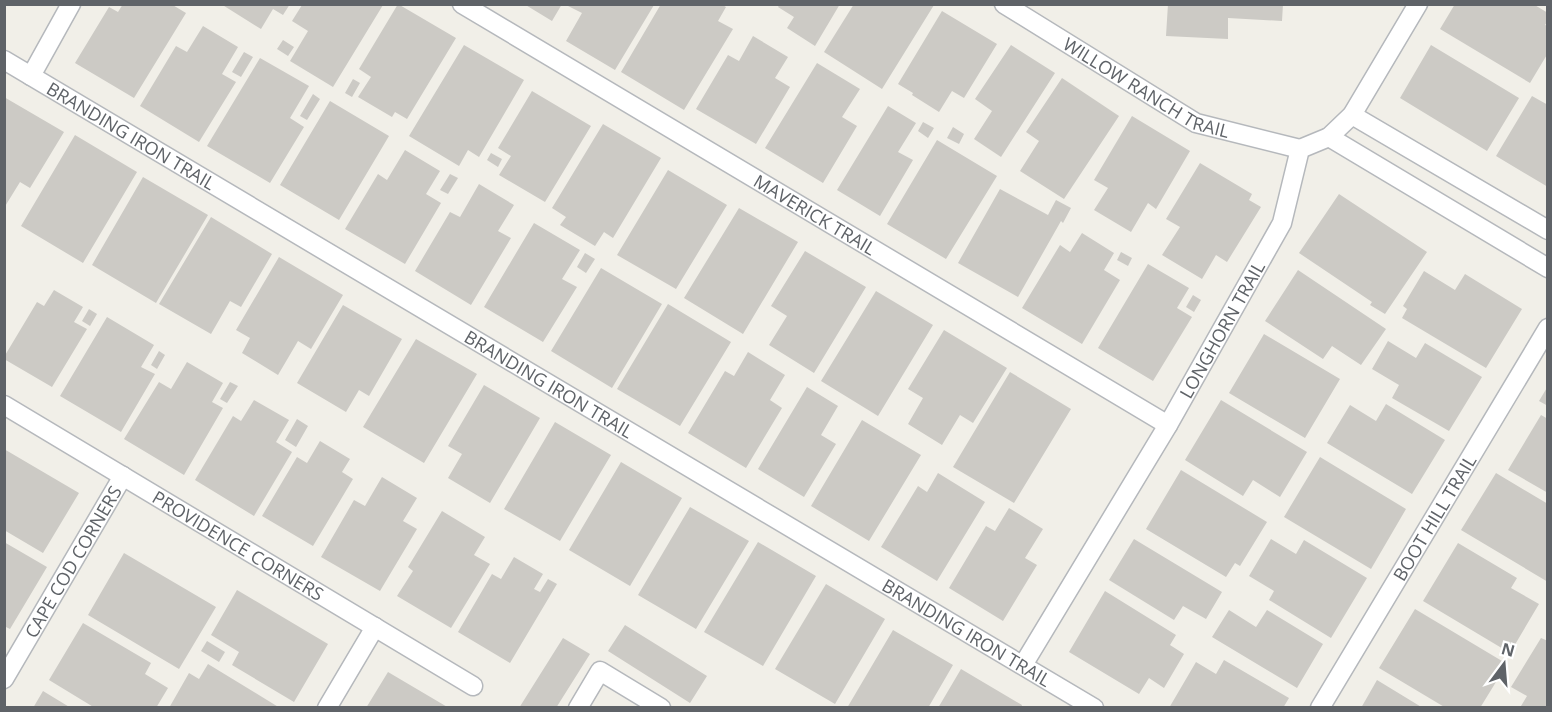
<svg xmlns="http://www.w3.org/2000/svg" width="1552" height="712" viewBox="0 0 1552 712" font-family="'Open Sans',sans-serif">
	<rect width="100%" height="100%" fill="#f1efe8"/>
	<path fill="#cccac5" d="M123,4h48l15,9 -52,85 -59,-35 34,-56 9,5z
		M221,4h69l-7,11 -10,-6 -12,20z
		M398,4l58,34 -49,81 -12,-7 -3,5 -34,-20 13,-20 -12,-8z
		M524,4h38l-10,17z
		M661,4h60l5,3 -8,14 15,8 -49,81 -63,-38z
		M780,4h60l-25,42 -28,-18 7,-11 -16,-10z
		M854,4l80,1 -52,84 -58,-37z
		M1168,4h115l-1,17 -54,-3v21l-62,-3z
		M1455,4h78l15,9v8l-3,4 3,1v27l-18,30 -90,-54z
		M302,5h81l-50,82 -43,-26 18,-30 -16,-10z
		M566,5h88l-39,65 -49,-29 16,-28z
		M942,11l55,33 -33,54 -12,-7 -13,21 -27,-17 1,-2 -15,-9z
		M203,26l35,21 -16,27 14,8 -37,60 -59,-36 36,-60 11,6z
		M753,36l35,21 -13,21 15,9 -34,57 -60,-35 32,-54 11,6z
		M283,40l11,7 -6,9 -11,-7z
		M464,45l60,35 -45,77 -11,-7 -9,16 -50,-30z
		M1011,45l44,28 -54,84 -27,-18 18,-28 -17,-12z
		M1431,45l88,53 -32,53 -87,-53z
		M244,52l9,5 -12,20 -9,-5z
		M260,58l49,28 -19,32 14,9 -34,56 -63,-37z
		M817,63l43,26 -18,28 15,9 -34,57 -58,-35z
		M1062,78l57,38 -55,83 -44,-28 19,-30 -13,-9z
		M353,79l7,4 -8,14 -7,-4z
		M532,91l59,35 -46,76 -46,-27 12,-19 -13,-8z
		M313,94l7,5 -13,21 -7,-4z
		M1532,96l16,9v82l-52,-31z
		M4,97l60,35 -34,56 -10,-6 -16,26z
		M330,101l59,35 -50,84 -59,-35z
		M888,106l28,17 -18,29 15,8 -33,56 -43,-26z
		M1132,116l58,35 -34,58 -8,-6 -17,29 -37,-22 14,-22 -14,-8z
		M923,122l11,6 -6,10 -10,-7z
		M603,124l58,34 -48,80 -9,-6 -9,14 -35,-21 6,-8 -14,-9z
		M953,127l11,7 -5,10 -12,-6z
		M75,135l62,37 -54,91 -62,-37z
		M937,140l60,36 -51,83 -59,-35z
		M405,150l35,21 -14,23 15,9 -36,61 -60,-35 33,-55 9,6z
		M491,153l11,6 -4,8 -11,-7z
		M1200,163l52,31 -3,6 12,7 -34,55 -11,-7 -14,24 -40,-24 18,-28 -14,-8z
		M668,170l59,35 -51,84 -59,-34z
		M450,174l8,4 -10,16 -8,-4z
		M143,177l65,38 -52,88 -64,-38z
		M479,184l35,21 -16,26 13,7 -40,67 -56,-34 35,-59 10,5z
		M1000,189l48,26 8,-15 15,8 -8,15 -2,-2 -43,76 -60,-34z
		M1339,194l88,58 -42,62 -15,-9 2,-3 -73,-49z
		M739,208l59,34 -55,92 -59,-36z
		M211,217l61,37 -31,53 -11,-6 -19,33 -52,-30z
		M534,223l46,27 -18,29 15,8 -34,55 -59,-35z
		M1082,233l32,20 -10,17 16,10 -38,64 -60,-36 38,-63 10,7z
		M805,251l61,36 -52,86 -45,-28 18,-29 -16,-10z
		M1121,252l11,6 -4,8 -11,-6z
		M585,253l10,6 -9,14 -9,-6z
		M279,257l64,38 -32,54 -13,-8 -20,34 -36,-22 8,-15 -14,-8z
		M1148,264l41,24 -12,20 15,9 -39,64 -55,-33z
		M601,268l61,36 -50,84 -61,-37z
		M1298,270l88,59 -25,36 -29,-19 -9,13 -58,-38z
		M1424,271l31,19 10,-16 57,35 -36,59 -84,-50 5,-9 -4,-3z
		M54,290l29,17 -9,15 13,7 -35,58 -48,-28v-2l33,-55 7,4z
		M876,291l57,34 -55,91 -57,-35z
		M1193,295l8,5 -7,12 -8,-5z
		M668,304l63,38 -51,84 -63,-37z
		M343,305l59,34 -33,57 -10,-6 -13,22 -49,-29z
		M89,309l8,5 -7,12 -8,-5z
		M107,317l47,28 -13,22 14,7 -34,58 -61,-36z
		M944,330l63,38 -34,55 -13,-8 -18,30 -34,-21 15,-26 -15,-9z
		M1264,334l76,45 -35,59 -76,-45z
		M416,339l61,35 -53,89 -61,-36z
		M1388,341l28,17 9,-15 57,34 -33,54 -57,-33 7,-13 -27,-16z
		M159,351l6,4 -8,14 -6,-4z
		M748,352l37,23 -15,25 12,8 -36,60 -58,-35 37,-62 9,5z
		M187,362l36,21 -11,19 11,6 -39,67 -60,-36 35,-57 12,7z
		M1010,372l61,37 -57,94 -61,-36z
		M230,382l8,4 -11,17 -7,-4z
		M484,385l56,33 -50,85 -42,-25 14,-24 -14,-8z
		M1548,386v20l-9,-5z
		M807,387l31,19 -17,29 15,9 -32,53 -46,-28z
		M254,400l35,20 -13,22 16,10 -38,64 -59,-36 38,-64 8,5z
		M1221,400l86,52 -27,45 -27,-17 -10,16 -58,-36z
		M1386,404l59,36 -33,54 -85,-51 23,-38 26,16z
		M1541,415l7,4v74l-40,-23z
		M297,419l11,7 -12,21 -11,-7z
		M862,420l59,35 -52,86 -58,-35z
		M555,422l56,33 -51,86 -56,-32z
		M320,441l30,18 -8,13 11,7 -40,67 -51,-30 35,-59 10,6z
		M4,449l75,44 -36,60 -39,-23z
		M1320,457l86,52 -35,60 -87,-52z
		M621,462l61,36 -52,88 -61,-36z
		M1181,470l86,52 -27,44 -5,-3 -9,14 -80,-48z
		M938,473l47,29 -48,79 -56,-34 37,-61 9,6z
		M1496,473l52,31v78l-87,-52z
		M382,477l35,21 -14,23 14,8 -37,62 -59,-34 33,-57 11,6z
		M690,507l59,34 -53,88 -58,-34z
		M1009,508l34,21 -18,29 12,7 -34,56 -54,-33 37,-62 9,5z
		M442,511l43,26 -11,18 16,9 -39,64 -54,-32 16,-25 -5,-4z
		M1134,539l88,53 -16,27 -23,-13 -9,14 -65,-40z
		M1271,539l25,15 8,-14 63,38 -36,60 -62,-38 5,-9 -25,-15z
		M4,542l43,25 -37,62 -6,-3z
		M758,542l58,34 -53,90 -59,-34z
		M1458,543l59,35 -6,10 28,16 -29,49 -87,-52z
		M124,553l92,54 -37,62 -91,-54z
		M514,557l29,17 -9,15 6,3 8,-13 9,5 -47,79 -52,-31 34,-58 9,5z
		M826,584l59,35 -50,85 -60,-35z
		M237,590l91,54 -34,58 -62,-37 7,-13 -28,-17z
		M1105,591l71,44 -6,10 14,9 -20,34 -15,-10 -10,16 -70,-42z
		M1415,609l92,55 -27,44h-34l-67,-40z
		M1229,610l27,17 11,-17 56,34 -26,44 -85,-51z
		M83,623l68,40 -6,11 23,14 -12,20h-61l-46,-28z
		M625,625l82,51 -17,27 -82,-52z
		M893,630l60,35 -25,43h-81z
		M563,638l27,16 -34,54h-37z
		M1541,638l7,3v67h-25l-2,-2 6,-10 -16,-9z
		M207,641l18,11 -6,10 -18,-11z
		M1224,660l65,38 -6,10h-114l27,-46 20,12z
		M208,664l72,44h-111l20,-35 10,6z
		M961,669l61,36 -1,3h-83z
		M388,672l61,36h-83z
		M1377,680l46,28h-62z
		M43,691l28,17h-38z"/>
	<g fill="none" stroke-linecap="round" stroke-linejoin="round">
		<g stroke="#b5b8bc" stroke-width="21">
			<g id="service">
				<path id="s1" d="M462,4l706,421"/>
				<path id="s2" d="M1004,4l192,119 104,26"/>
				<path id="s3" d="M4,60l1090,648"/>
				<path d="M31,76l40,-72"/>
				<path d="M1352,115l196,115"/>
				<path d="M1329,137l219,131"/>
				<path id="s4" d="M4,405l469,281"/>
				<path id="s5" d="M1023,665l145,-240 114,-202 18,-74 29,-12 23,-22 66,-111"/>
				<path id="s6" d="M4,679l119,-203"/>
				<path d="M327,708l48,-81"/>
				<path d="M578,708l22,-37 61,37"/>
				<path id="s7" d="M1320,708l228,-380"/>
			</g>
		</g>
		<use href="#service" stroke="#fff" stroke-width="18"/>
	</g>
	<g text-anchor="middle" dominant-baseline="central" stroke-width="4.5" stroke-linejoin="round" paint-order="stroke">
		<g font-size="18" fill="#5f6368" stroke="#fff">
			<text stroke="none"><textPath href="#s2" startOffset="166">WILLOW RANCH TRAIL</textPath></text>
			<text stroke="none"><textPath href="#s3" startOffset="148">BRANDING IRON TRAIL</textPath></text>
			<text stroke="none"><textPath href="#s1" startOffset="411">MAVERICK TRAIL</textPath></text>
			<text stroke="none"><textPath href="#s5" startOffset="390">LONGHORN TRAIL</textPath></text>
			<text stroke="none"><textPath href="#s3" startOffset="634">BRANDING IRON TRAIL</textPath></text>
			<text stroke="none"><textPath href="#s7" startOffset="222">BOOT HILL TRAIL</textPath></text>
			<text stroke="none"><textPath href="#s4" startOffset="273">PROVIDENCE CORNERS</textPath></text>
			<text stroke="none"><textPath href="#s6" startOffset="136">CAPE COD CORNERS</textPath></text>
			<text stroke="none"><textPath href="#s3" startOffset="1120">BRANDING IRON TRAIL</textPath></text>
		</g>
	</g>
	<rect width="1552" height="712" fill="none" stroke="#5f6368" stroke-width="12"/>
	<g transform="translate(1504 664) rotate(16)" stroke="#ffffff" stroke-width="4.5" paint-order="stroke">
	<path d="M0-4.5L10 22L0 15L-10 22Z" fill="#5f6368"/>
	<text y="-9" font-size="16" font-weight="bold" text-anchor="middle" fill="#5f6368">N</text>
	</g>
</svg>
